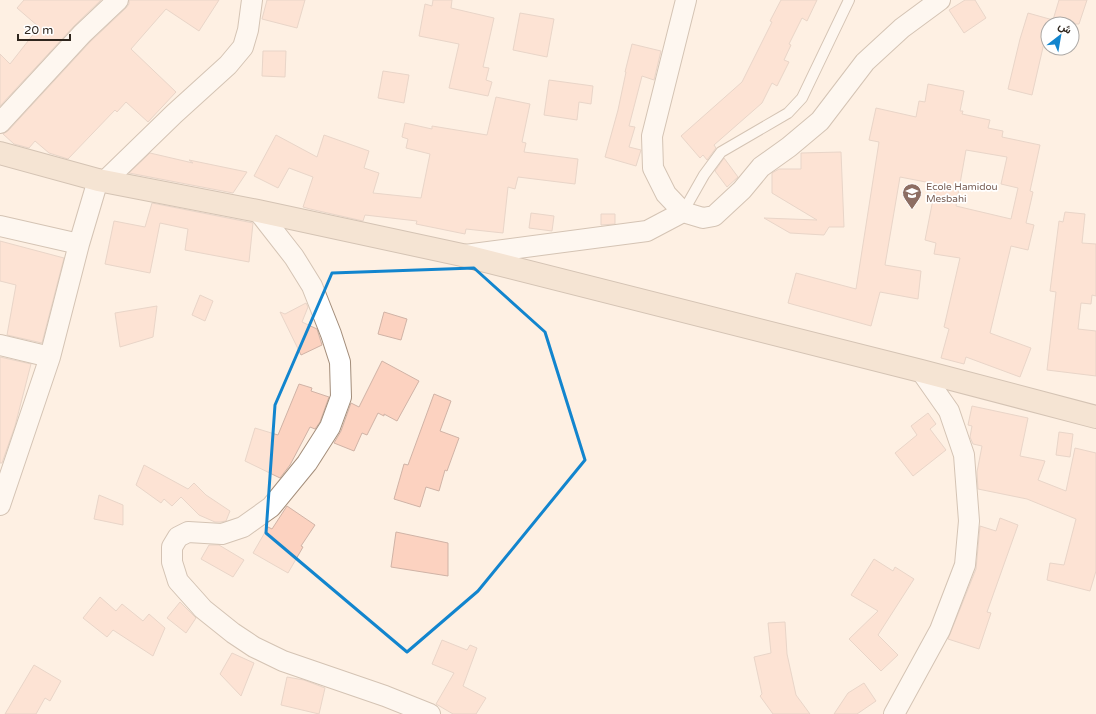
<svg xmlns="http://www.w3.org/2000/svg" width="1096" height="714" viewBox="0 0 1096 714" font-family="'Varela Round',Vazirmatn,sans-serif">
	<rect width="100%" height="100%" fill="#fef0e3"/>
	<path fill="#fcd2c0" stroke="#d0b3a6" fill-rule="evenodd" d="M24,0h77l-27,26 -74,80v-52l10,10 29,-37 -22,-19z
		M129,0h90l-20,31 -33,-22 -35,40 45,43 -28,30 -22,-20 -9,10 -2,-2 -47,49 -19,-6 -14,-12 -6,7 -15,-4 -11,-10 5,-3 82,-89 36,-34 3,-4z
		M267,0h38l-8,28 -35,-9z
		M433,0h19l-1,8 43,10 -11,49 6,1 -3,12 6,2 -4,14 -39,-8 10,-44 -40,-8 6,-32 7,2z
		M781,0h36l-10,21 -5,-3 -13,26 2,1 -7,15 5,2 -12,24 -5,-3 -10,20 -48,42 2,3 -9,12 -4,-5 -3,3 -19,-22 61,-54 30,-60 -2,-1z
		M965,0h10l11,18 -22,15 -15,-23z
		M1059,0h28l-8,24h-31v20l-4,-1 -12,52 -24,-6 12,-50 8,-26 25,7z
		M520,13l34,6 -7,38 -34,-7z
		M632,44l29,7 -7,29 -12,-4 -13,50 6,1 -6,20 12,3 -5,16 -31,-9 13,-47 8,-38h-1z
		M263,51h23l-1,26 -23,-1z
		M383,71l26,4 -5,28 -26,-5z
		M549,80l44,6 -2,18 -12,-2 -2,18 -33,-5z
		M928,84l36,7 -4,20h3l-1,3 28,6 -2,8 15,3 -1,6 38,8 -10,46 3,1 -7,31 8,2 -6,25 -17,-4 -21,87 41,15 -11,29 -54,-20 -2,7 -23,-6 8,-29 -5,-2 16,-69 -26,-4 2,-11 -11,-3 11,-56 -36,-7 -15,88 36,6 -3,28 -38,-7 -9,34 -83,-23 8,-30 60,16 23,-147 -10,-2 7,-32 40,9 3,-16 6,1zM966,150l41,7 -6,27 17,4 -7,31 -55,-13z
		M496,97l34,7 -8,38 4,1 -2,9 54,7 -3,25 -57,-7 -3,12 -7,-2 -5,46 -37,-4 -1,5 -49,-10 1,-3 -52,-6 -2,6 -53,-12 -7,-2 10,-30 -24,-9 -11,20 -24,-12 22,-41 41,22 7,-22 45,16 -5,17 15,5 -6,20 48,5 9,-44 -24,-6 2,-9 -6,-2 3,-14 27,6v-3l55,9z
		M841,152l3,75h-15l-5,8 -34,-2 -26,-15 53,2 -45,-27v-20l7,-4h22v-16z
		M150,153l43,10 -4,-3 58,12 -14,21 -104,-20z
		M724,158l14,19 -11,10 -12,-16z
		M152,203l101,20 -4,39 -64,-12 3,-21 -28,-6 -10,50 -45,-9 9,-43 31,6z
		M1065,212l20,2 -3,29 14,1v52l-4,-1 -1,9 -10,-1 -3,26 18,2v45l-49,-6 9,-78 -6,-1 9,-70 4,1z
		M531,213l23,3 -2,15 -23,-3z
		M601,214h14v10l-14,1z
		M0,241l64,17 -22,85 -35,-8 9,-50 -16,-4z
		M200,295l13,6 -8,20 -13,-6z
		M306,303l2,4 -6,15 15,7 5,16 -21,10 -21,-43 5,2z
		M157,306l-4,31 -33,10 -5,-34z
		M384,312l23,7 -6,21 -23,-6z
		M0,357l31,7 -16,62 -13,37h-2z
		M382,361l37,20 -22,40 -13,-7v2l-6,-3 -11,22 -5,-2 -8,18 -20,-8 7,-12 10,-28 8,4z
		M299,384l13,4 -1,3 18,6 -9,25 -5,7 -5,-2 -20,38 -10,13 -35,-17 10,-33 23,7z
		M434,394l17,7 -11,30 19,7 -12,33 -2,-1 -6,21 -13,-4 -6,20 -26,-8 10,-35 4,1z
		M972,406l56,12 -8,38 25,5 -7,19 28,11 9,-43 21,5v118l-6,20 -43,-11 3,-17 14,2 12,-46 -49,-20 -49,-10 -1,-17 5,-26 -9,-2 -3,-7 2,-11 -4,-1z
		M928,413l8,11 -6,5 16,21 -33,26 -18,-23 22,-18 -6,-9z
		M1059,432l14,2 -3,23 -14,-2z
		M144,465l44,24 6,-6 12,12 24,16 -4,10 -6,1h-5l-16,-7 -18,-18 -9,9 -8,-7 -3,4 -25,-18z
		M99,495l24,10v20l-29,-6z
		M287,506l28,19 -14,21 2,1 -15,26 -35,-20 15,-26 4,2z
		M1000,518l18,7 -31,87 4,1 -12,36 -31,-10 28,-70 4,-43 16,5z
		M396,532l52,11v33l-57,-9z
		M209,545h10l25,15 -11,17 -32,-18z
		M874,559l19,12 2,-4 19,12 -36,56 20,20 -17,16 -32,-32 29,-28 -27,-16z
		M100,597l16,14 6,-7 21,17 6,-7 16,14 -12,28 -40,-26 -6,7 -24,-19z
		M180,602l16,16 -10,15 -19,-15z
		M785,622l2,32 9,41 14,19h-37l-13,-18 2,-2 -8,-37 17,-4 -3,-30z
		M442,640l25,10 3,-5 7,3 -14,38 23,12 -10,16h-23l-17,-10 18,-31 -22,-9z
		M232,653l22,10 -13,33 -21,-22z
		M34,665l27,16 -11,20 -5,-3 -9,16h-31z
		M287,677l17,3 21,8 -6,26 -38,-9z
		M864,683l12,18 -19,13h-23l14,-21z"/>
	<g fill="none" stroke-linecap="round" stroke-linejoin="round">
		<g stroke="#a38d7a" stroke-width="12">
			<path id="lane" d="M683,212l21,-37 17,-23 67,-39 14,-15 47,-98"/>
		</g>
		<g stroke="#a38d7a" stroke-width="22">
			<path id="street" d="M0,123l82,-89 36,-34
				M106,180l68,-66 54,-49 15,-18 5,-17 4,-30
				M258,211l36,46 18,29 19,48 9,28 1,35 -11,30 -23,36 -36,44 -28,20 -21,7 -34,-2 -10,5 -6,10v15l6,19 25,28 30,24 21,14 29,14 102,35 45,18
				M683,212l20,6 11,-2 28,-26 19,-23 28,-20 31,-26 45,-59 37,-34 38,-28
				M0,226l79,18
				M465,255l182,-24 36,-19 -17,-18 -13,-26 -1,-32 34,-136
				M0,345l50,12
				M0,505l50,-148 29,-113 19,-64
				M894,714l46,-84 25,-65 4,-44 -5,-66 -15,-44 -28,-40"/>
		</g>
		<g stroke="#a38d7a" stroke-width="24">
			<path id="secondary" d="M0,153l98,27 160,31 204,44 459,116 175,46"/>
		</g>
		<use href="#lane" stroke="#fff" stroke-width="10"/>
		<use href="#street" stroke="#fff" stroke-width="20"/>
		<use href="#secondary" stroke="#ecd4bf" stroke-width="22"/>
	</g>
	<path d="M0 0H1096V714H0ZM474,268l71,64 40,128 -107,131 -71,61 -141,-119 9,-128 57,-132z" fill="#fef0e3" fill-opacity=".55" fill-rule="evenodd"/>
	<path fill="none" stroke="#1285ce" stroke-width="3" stroke-linejoin="round" d="M474,268l71,64 40,128 -107,131 -71,61 -141,-119 9,-128 57,-132z"/>
	<defs>
		<g id="school-pin" transform="scale(1)"><path d="M0 17L-7.5 6A9.5 9.5 0 1 1 7.5 6Z" fill="#8d6e63" stroke="#fff"/><path d="M0-5L7-2L0 1L-7-2ZM-4 1L0 2.5L4 1V4Q0 6-4 4Z" fill="#fff"/></g>
	</defs>
	<g fill-rule="evenodd">
		<use href="#school-pin" x="912" y="193"/>
	</g>
	<g text-anchor="middle" dominant-baseline="central" stroke-width="3.5" stroke-linejoin="round" paint-order="stroke">
		<g font-size="10" fill="#785e54" stroke="#fff" text-anchor="start">
			<text x="926" y="187">Ecole Hamidou<tspan x="926" dy="12">Mesbahi</tspan></text>
		</g>
	</g>
	<g transform="translate(1060 36) rotate(31)"><circle r="19" fill="#ffffff" stroke="#aca8a5"/>
	<path d="M0-3L7 15L0 10L-7 15Z" fill="#1285ce"/>
	<text y="-6" font-size="11" font-weight="bold" text-anchor="middle" fill="#2f261e">ش</text>
	</g>
	<path d="M18 34v6h52v-6" fill="none" stroke="#2f261e" stroke-width="2"/>
	<text x="24" y="34" font-size="12" fill="#2f261e" stroke="#ffffff" stroke-width="3" paint-order="stroke">20 m</text>
</svg>
